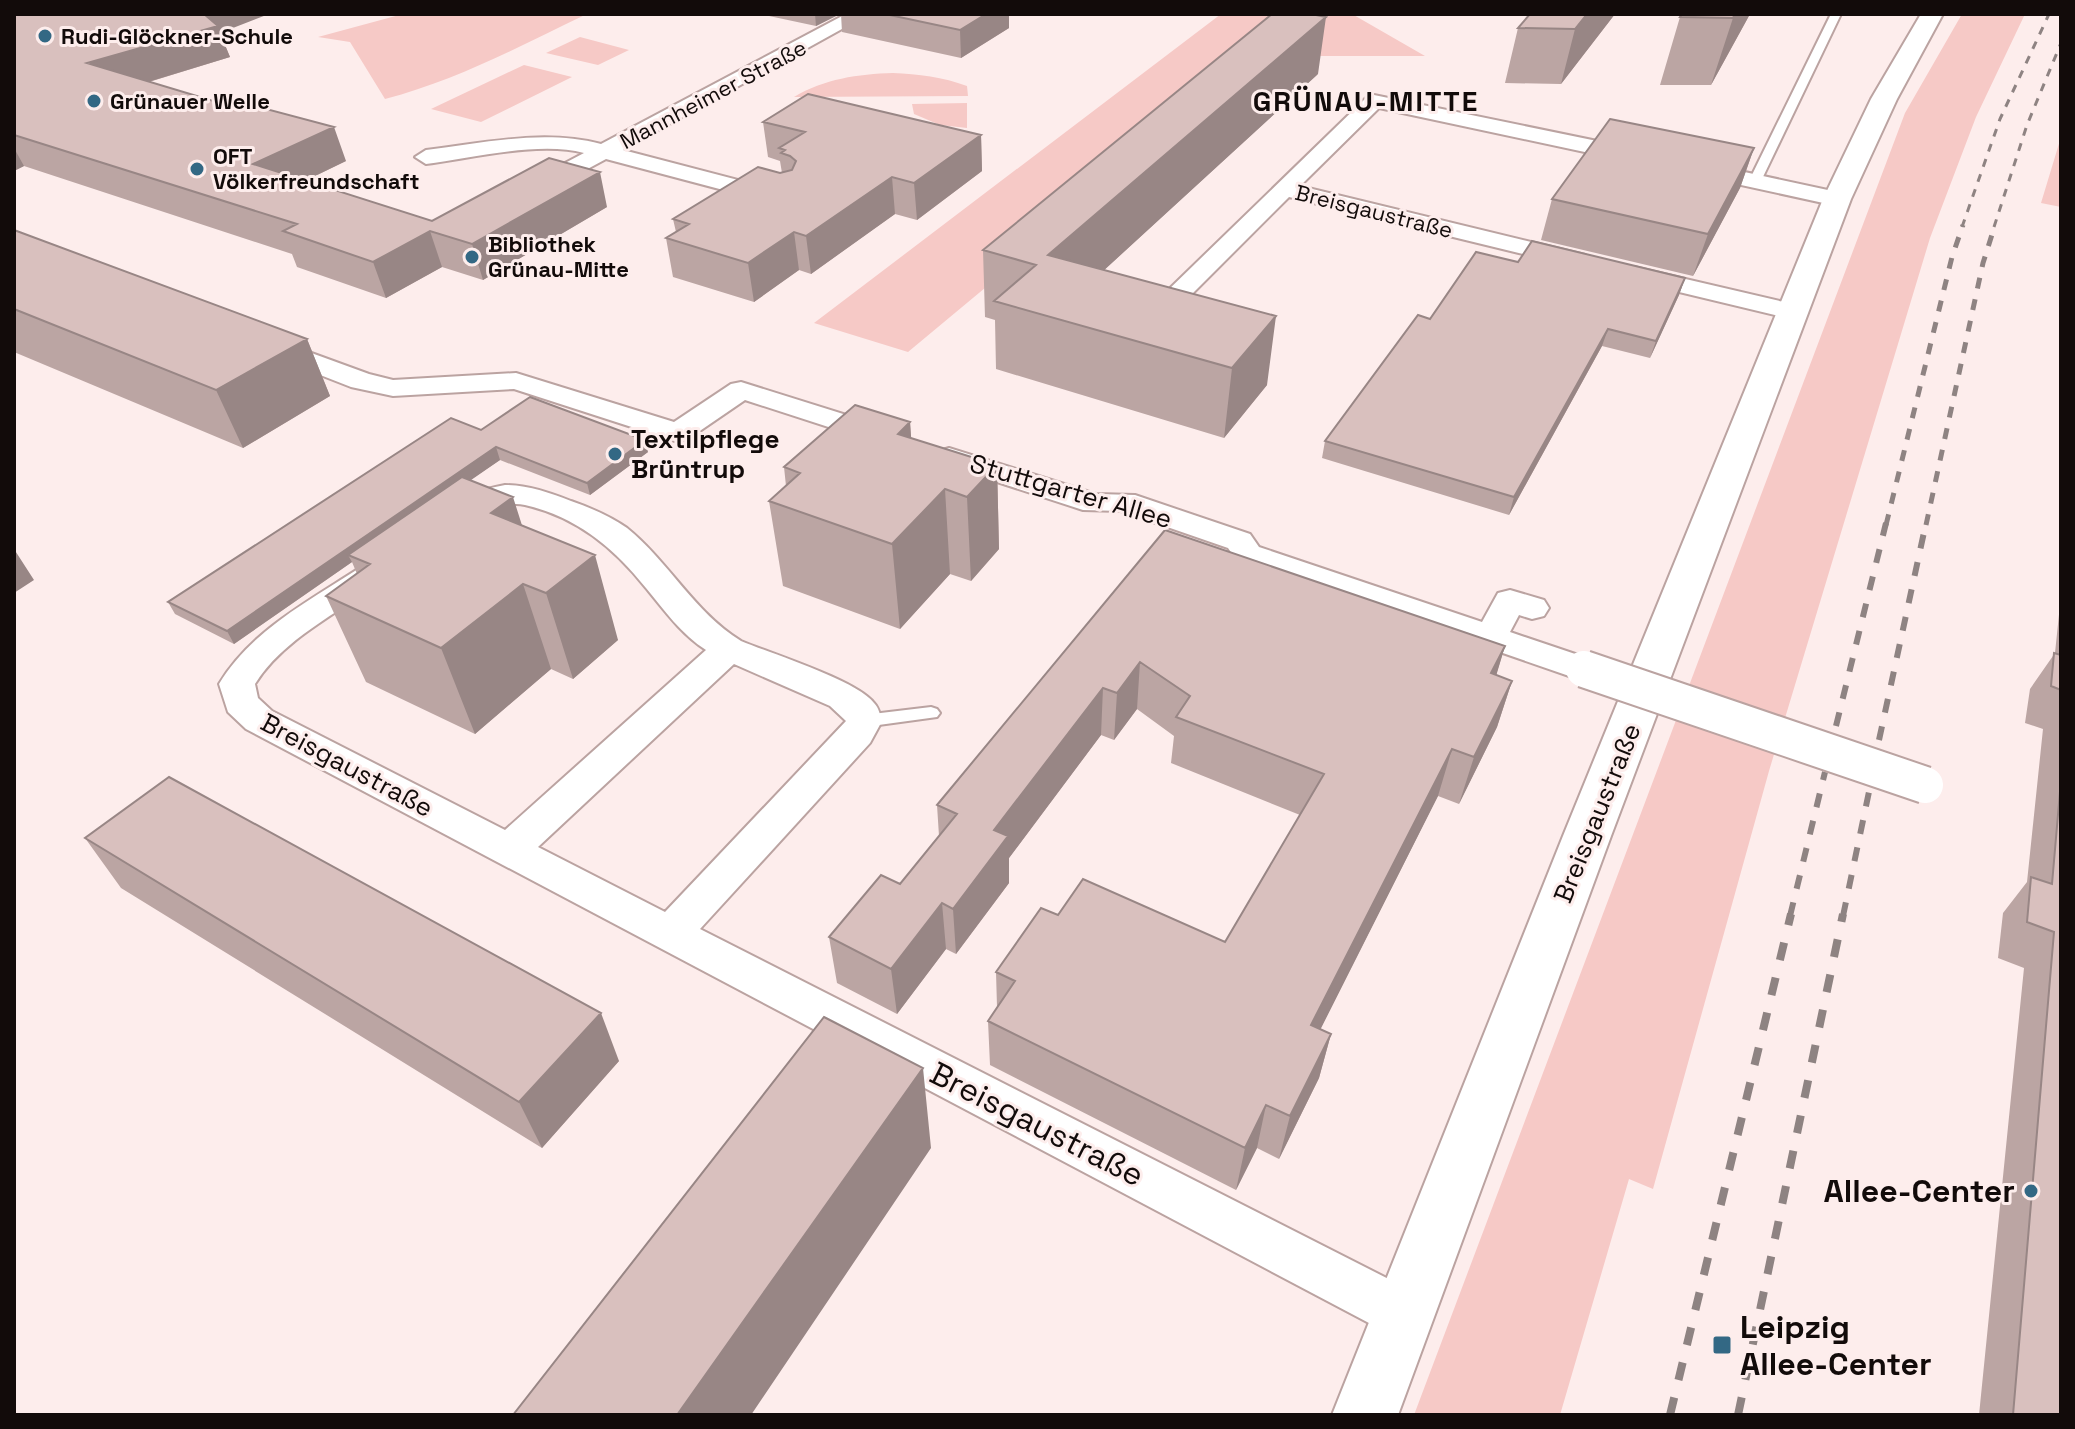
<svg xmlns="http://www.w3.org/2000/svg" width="2075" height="1429" viewBox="0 0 2075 1429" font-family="'Space Grotesk',sans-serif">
	<rect width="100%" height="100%" fill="#fdedec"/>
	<path fill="#f6c9c6" d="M403,14h184c-67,32 -130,66 -202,85l-35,-57 -32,-5z
		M1221,14h131l73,42h-161l-356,296 -94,-29z
		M1962,14h63l-49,103 -46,121 -161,533 -116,418 -24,-10 -69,236h-146l491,-1302z
		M580,37l49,13 -31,15 -52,-12z
		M524,65l48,12 -91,45 -50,-13z
		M893,73c25,1 50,4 74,13l1,10 -174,1c30,-18 64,-23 99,-24z
		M967,103v25l-27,-3 -26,-11 -2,-10z
		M2061,137v70l-20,-4z"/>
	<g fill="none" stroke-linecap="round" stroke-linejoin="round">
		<g stroke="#bba3a1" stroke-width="4">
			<path id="lane" d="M1831,14h10l-80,167 -10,2 -2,-2z
				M931,707l6,2 3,4 -3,4 -73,10 -9,-6 9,-6z"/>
		</g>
		<g stroke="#bba3a1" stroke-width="4">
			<path id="street" d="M846,14h23l-246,136 161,42 4,5 -4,5 -8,2 -170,-45 -63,34h-16l-3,-5 3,-5 57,-30c-44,-12 -112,5 -158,11l-11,-7 11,-7c58,-7 118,-21 175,-6z
				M1374,95l262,54 11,7 -11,7 -257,-55 -79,78 285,69 3,5 -3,5 -9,2 -287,-70 -108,108h-18l-4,-5 4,-5 204,-198z
				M1694,161l143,31 8,2 4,5 -4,5 -8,2 -151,-33 -3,-5 3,-5z
				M1634,267l167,39 4,5 -4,5 -9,3 -167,-40 -3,-5 3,-5z
				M273,339l96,35 24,6 123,-7 158,49 57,-38 10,-2 150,47 4,6 -4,6 -10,3 -136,-44 -57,39 -10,3 -164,-53 -121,7 -42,-9 -87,-34 -4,-6 4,-6z
				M949,448l147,46 39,1 115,39 9,13 223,75 16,-29 12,-3 34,10 5,8 -5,8 -12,3 -13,-4 -9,17 86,29 5,8 -5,8 -12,4 -12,-4 -335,-116 -9,-13 -107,-37 -38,-1 -144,-47 -5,-6 5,-6z
				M505,485c23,0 45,8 66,16 20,7 39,15 56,27 42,34 67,84 114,113 31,13 115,39 133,62 5,5 6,12 8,18l-12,22 -170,186 722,367 8,18 -8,18 -18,8 -18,-8 -1140,-603 -18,-17 -9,-28c32,-53 88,-82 139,-115l11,-3 11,3 5,7 -5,7c-41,29 -98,57 -125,101l3,14 14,13 233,119 201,-180c-24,-15 -42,-40 -60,-62 -32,-40 -69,-71 -121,-83 -29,-7 -48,22 -76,15l-4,-7c12,-18 40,-24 60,-28zM734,664l96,42 16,15 -181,191 -127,-65z"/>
		</g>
		<g stroke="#bba3a1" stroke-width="4">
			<path id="secondary" d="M1921,14h22l-46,85 -46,100 -240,637 -213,579h-66l231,-579 260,-637 48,-100z"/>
		</g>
		<use href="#lane" fill="#fff" fill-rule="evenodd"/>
		<use href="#street" fill="#fff" fill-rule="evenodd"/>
		<use href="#secondary" fill="#fff" fill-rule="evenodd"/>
		<path stroke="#8e8382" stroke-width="3" stroke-dasharray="8 8" stroke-linecap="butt" d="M1962,227l38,-108 49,-105
			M1994,227l33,-102 34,-82"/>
		<path stroke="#8e8382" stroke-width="5" stroke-dasharray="11 11" stroke-linecap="butt" d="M1886,525l66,-268 11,-32
			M1926,525l57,-262 12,-38"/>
		<path stroke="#8e8382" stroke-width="6" stroke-dasharray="14 14" stroke-linecap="butt" d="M1836,726l50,-203
			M1879,740l47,-217
			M1790,916l35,-144
			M1843,916l27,-129"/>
		<path stroke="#8e8382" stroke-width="8" stroke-dasharray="18 18" stroke-linecap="butt" d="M1670,1415l121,-501
			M1738,1415l105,-501"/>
		<g stroke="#bba3a1" stroke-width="40" stroke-linecap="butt">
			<path id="street-bridge" d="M1584,669l341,116"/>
		</g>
		<use href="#street-bridge" stroke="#fff" stroke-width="36"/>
	</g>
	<path fill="#bba5a3" d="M14,14l206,19 10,24 -81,25 197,79 -41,20 127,40 175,-14 -124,73 -41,-13 -56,31 -89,-31 -5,-13 -268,-88 -10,5z
		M760,14h80l-24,12z
		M841,14h168v14l-48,30 -119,-26z
		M1530,14h85l-54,70 -56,-1 13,-55z
		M1682,14h68l-39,71h-51l20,-68z
		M1318,74l-214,196 163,115 -43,53 -228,-69 -1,-49 -10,-3 -2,-67z
		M763,122l218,13 1,36 -65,49 -22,-6 -84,60 -12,-4 -45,32 -81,-25 -7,-39 10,-6 -3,-13 109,-46 -2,-12 -12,-4z
		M1754,148l-14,40 -47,88 -152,-36 11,-41z
		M14,230l293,109 23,57 -87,52 -229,-96z
		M1518,262l167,16 -6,17 -29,63 -48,-12 -93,169 -187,-57 3,-17 105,-122z
		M910,422l1,16 86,27 2,84 -28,32 -21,-7 -50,55 -117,-43 -14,-85 17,-15 -2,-19z
		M481,430l167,22 -58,43 -90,-35 -30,20 52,45 96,115 -45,39 -22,-10 -76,65 -109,-52 -40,-86 31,-22 -5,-12 -118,82 -59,-30 -7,-12z
		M1165,530l340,116 -9,29 16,6 -15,46 -38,77 -21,-8 -118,233 11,5 -12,44 -40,81 -22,-11 -21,42 -246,-125 -2,-44 9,-14 -1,-35 62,-57 167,27 75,-127 -129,-52 3,-27 -37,-27 -23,31 -13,-5 -92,123v25l-53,71 -10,-5 -49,65 -60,-31 -8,-46 71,-53 39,-48 -2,-31z
		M2061,595v820h-82l45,-447 -26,-10 5,-45 24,-31 16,-153 -18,-6 5,-34 25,-36z
		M85,838l534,223 -77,87 -421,-260z"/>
	<path fill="#988685" d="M198,14h71l-49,19 10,24 -128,39 -15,-33z
		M815,14h25l-24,12z
		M986,14h23v14l-48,30 -1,-28z
		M1587,14h28l-54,70 14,-55z
		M1735,14h15l-39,71 22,-67z
		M1326,17l-8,57 -265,243 -5,-62z
		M334,127l12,34 -79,38 -14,-35z
		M981,135l1,36 -65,49 -3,-37z
		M14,148l10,18 -10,5z
		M1754,148l-14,40 -47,88 15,-42z
		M600,172l7,35 -124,73 -11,-36z
		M892,177l3,37 -84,60 -5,-38z
		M430,231l12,36 -56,31 -13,-36z
		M794,232l5,38 -45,32 -6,-39z
		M1685,278l-6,17 -29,63 6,-17z
		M1276,316l-9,69 -43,53 8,-70z
		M1608,329l-6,17 -93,169 5,-18z
		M307,339l23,57 -87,52 -27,-58z
		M910,422l6,83 -18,-71z
		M645,440l3,12 -58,43 -3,-12z
		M496,447l4,13 -143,99 -9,-4 4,7 -118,82 -7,-13z
		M997,465l2,84 -28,32 -4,-84z
		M945,489l5,85 -50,55 -8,-85z
		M513,497l27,85 -17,2 28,85 -76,65 -34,-86 50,-135z
		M14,549l20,31 -20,13z
		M595,555l23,85 -45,39 -27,-86z
		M1505,646l-14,47v-20z
		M1140,662l-3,47 -23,31 3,-47z
		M1512,681l-15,46 -38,77 15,-47z
		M1103,688l-2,47 -92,123v25l-53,71 -3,-45 41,-79z
		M1452,749l-14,47 -138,274 11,-45z
		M942,903l4,46 -49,65 -6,-45z
		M601,1013l18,48 -77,87 -23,-46z
		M1331,1034l-12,44 -40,81 11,-43z
		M923,1068l8,80 -180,267h-74z
		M1266,1105l-9,43 -21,42 9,-42z"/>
	<path fill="#d9c0be" stroke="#988685" stroke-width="2" d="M14,14h190l14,12 -131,37 153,46 11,-4 83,22 -81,37 179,57 117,-63 51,14 -128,72 -42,-13 -57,31 -90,-31 14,-7 -283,-89z
		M885,14h101l-26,16z
		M1272,14h39l15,3 -278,238 228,61 -44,52 -238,-67 42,-36 -53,-15z
		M1530,14h57l-12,15 -57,-1z
		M1682,14h53l-2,4 -53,-1z
		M808,94l173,41 -67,48 -22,-6 -86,59 -12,-4 -46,31 -82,-25 23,-14 -16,-5 85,-52 22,6 12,-3 4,-9 -6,-5 -9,-3 4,-3 -6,-2 26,-16 -42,-10z
		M1610,119l144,29 -46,86 -156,-35z
		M14,230l293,109 -91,51 -202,-81z
		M1532,241l153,37 -29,63 -48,-12 -94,168 -189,-56 93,-126 12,4 46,-67 42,10z
		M530,397l115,43 -58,43 -91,-36 -269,184 -59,-29 283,-184 30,12z
		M855,405l55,17 -12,12 99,31 -30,32 -22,-8 -53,55 -123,-43 31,-28 -16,-6z
		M462,477l51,20 -22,16 104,42 -49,38 -23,-9 -82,64 -115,-52 44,-32 -22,-9z
		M1165,530l340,116 -14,27 21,8 -38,76 -22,-8 -141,276 20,9 -41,82 -24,-11 -21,43 -257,-127 27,-40 -19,-9 45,-64 17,7 25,-36 142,63 99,-168 -148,-57 14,-21 -50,-34 -23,31 -14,-5 -109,142 14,6 -55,73 -11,-6 -51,66 -62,-32 52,-62 19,9 57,-70 -20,-9z
		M2054,653l7,2v35l-10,-4z
		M169,777l432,236 -82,89 -434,-264z
		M2061,780v635h-48l41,-483 -27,-10 4,-45 21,7z
		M824,1017l99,51 -246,347h-164z"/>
	<g fill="#336884" stroke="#fdedec" stroke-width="3">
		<circle cx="45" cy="36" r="8"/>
		<circle cx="94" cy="101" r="8"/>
		<circle cx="197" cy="169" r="8"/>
		<circle cx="472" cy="257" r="8"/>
		<circle cx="615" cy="454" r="8"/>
		<circle cx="2031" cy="1191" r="8"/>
		<rect x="1712" y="1335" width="20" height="20" rx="4"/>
	</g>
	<g text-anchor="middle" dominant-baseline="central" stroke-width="6" stroke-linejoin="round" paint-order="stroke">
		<g font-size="22" font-weight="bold" fill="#120b0a" stroke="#fdedec" text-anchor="start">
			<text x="61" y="36">Rudi-Glöckner-Schule</text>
			<text x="110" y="101">Grünauer Welle</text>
			<text x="213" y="156">OFT<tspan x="213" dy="25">Völkerfreundschaft</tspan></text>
			<text x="488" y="244">Bibliothek<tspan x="488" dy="25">Grünau-Mitte</tspan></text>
		</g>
		<g font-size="22" fill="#120b0a" stroke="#fdedec">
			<text transform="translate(713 94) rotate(-28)">Mannheimer Straße</text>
			<text transform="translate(1374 211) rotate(14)">Breisgaustraße</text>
		</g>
		<g font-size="26" font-weight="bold" fill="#120b0a" stroke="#fdedec" text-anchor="start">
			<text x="631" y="439">Textilpflege<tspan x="631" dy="30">Brüntrup</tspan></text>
		</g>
		<g font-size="26" fill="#120b0a" stroke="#fdedec">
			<text transform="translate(1071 491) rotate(16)">Stuttgarter Allee</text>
			<text transform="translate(347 765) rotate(28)">Breisgaustraße</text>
			<text transform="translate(1597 813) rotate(-68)">Breisgaustraße</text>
		</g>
		<g font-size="28" font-weight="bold" letter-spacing="2" fill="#120b0a" stroke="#fdedec">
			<text x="1366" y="101">GRÜNAU-MITTE</text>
		</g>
		<g font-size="32" fill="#120b0a" stroke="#fdedec">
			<text transform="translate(1037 1124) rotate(27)">Breisgaustraße</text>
		</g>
		<g font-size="32" font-weight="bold" fill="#120b0a" stroke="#fdedec" text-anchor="end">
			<text x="2015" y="1191">Allee-Center</text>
			<text x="1740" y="1327" text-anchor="start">Leipzig<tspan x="1740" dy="37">Allee-Center</tspan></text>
		</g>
	</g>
	<rect width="2075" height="1429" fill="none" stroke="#120b0a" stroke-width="32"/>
</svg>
